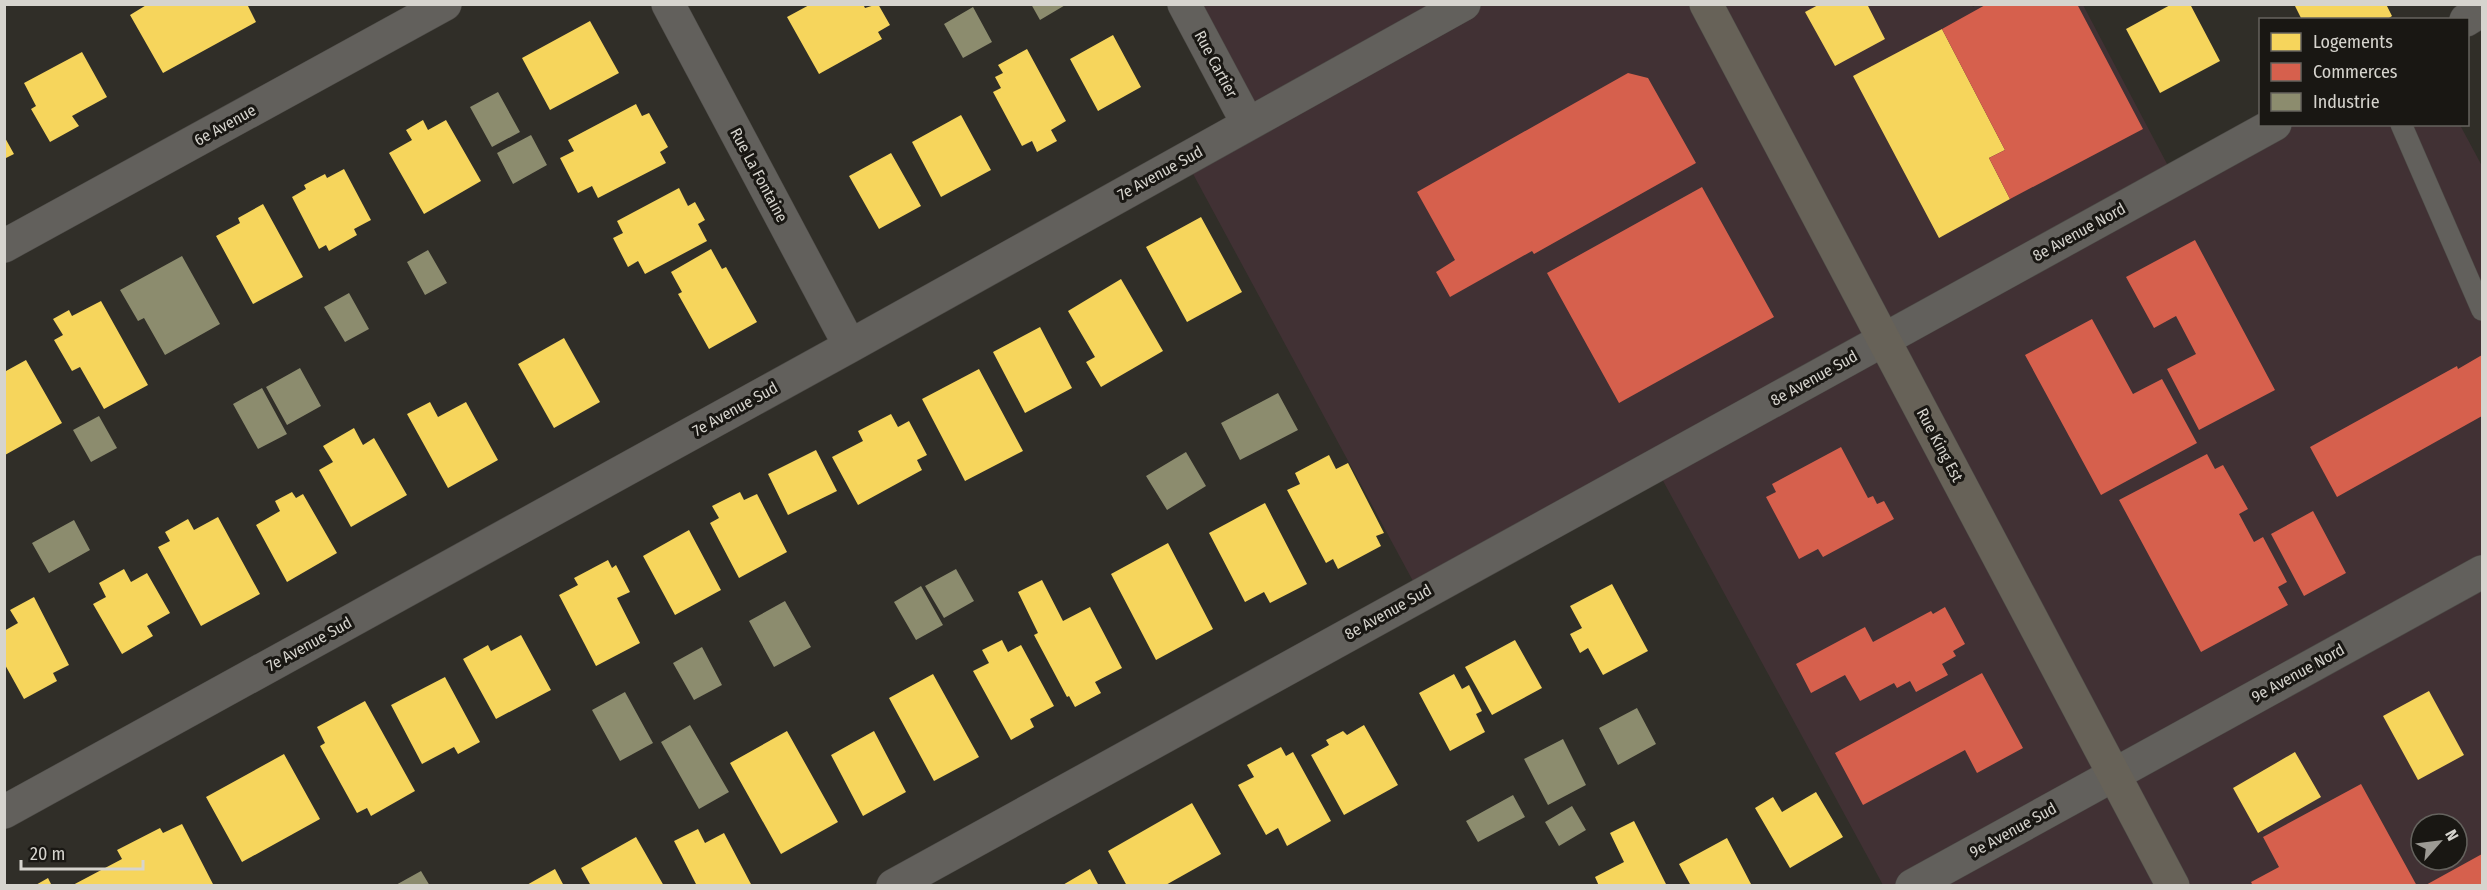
<svg xmlns="http://www.w3.org/2000/svg" width="2487" height="890" viewBox="0 0 2487 890" font-family="'Fira Sans Condensed',sans-serif">
	<rect width="100%" height="100%" fill="#302e28"/>
	<path fill="#413134" fill-rule="evenodd" d="M1971,4l2,3 5,-3 105,1 92,174 100,-54h185l22,41v719h-599l-228,-419 -235,128 -235,-435 53,-29 -54,-125zM2421,824h36v36h-36z"/>
	<path fill="#f6d55c" d="M148,4h99l9,18 -93,51 -33,-58z
		M811,4h52l2,4 13,-4 12,21 -12,7 4,7 -63,35 -32,-57z
		M1820,4h47l18,35 -50,27 -30,-54z
		M2172,4h18l30,57 -60,32 -34,-64z
		M2294,4h92l6,12 -6,4h-84z
		M590,21l29,52 -69,37 -28,-52z
		M1942,29l63,121 -16,8 21,41 -71,39 -86,-162z
		M1113,35l28,52 -43,24 -28,-52z
		M1027,49l39,72 -15,9 6,11 -20,11 -5,-11 -10,5 -29,-54 8,-4 -6,-11 8,-4 -5,-8z
		M82,52l25,45 -35,19 7,10 -29,16 -19,-33 5,-3 -12,-23z
		M636,104l6,12 7,-3 19,34 -8,5 6,11 -68,35 -6,-12 -14,7 -18,-35 14,-7 -6,-11z
		M961,115l30,55 -50,27 -29,-55z
		M423,120l5,10 18,-10 35,61 -57,33 -35,-61 23,-13 -6,-10z
		M4,136l10,18 -10,5z
		M891,153l30,53 -42,23 -30,-53z
		M344,169l27,51 -17,9 3,6 -28,16 -3,-6 -7,4 -27,-52 14,-8 -2,-4 21,-11 2,4z
		M679,188l9,18 7,-4 10,18 -7,4 9,17 -62,33 -7,-13 -10,6 -15,-29 10,-5 -6,-12z
		M263,204l40,73 -50,27 -37,-68 24,-13 -2,-5z
		M1201,217l41,75 -55,30 -41,-75z
		M711,249l11,20 4,-2 31,55 -48,27 -31,-55 4,-2 -11,-20z
		M1121,279l42,72 -62,36 -15,-25 9,-5 -27,-46z
		M101,301l47,84 -44,24 -24,-42 -8,4 -18,-31 9,-5 -10,-16 16,-9 3,6z
		M1040,327l32,61 -47,25 -32,-61z
		M564,338l36,64 -46,26 -36,-64z
		M26,360l36,63 -57,32 -1,-87 2,3z
		M979,369l44,82 -58,30 -43,-82z
		M430,402l8,15 28,-15 32,58 -50,28 -41,-74z
		M891,414l7,13 11,-6 18,34 -10,5 5,10 -64,35 -26,-48 31,-16 -5,-10z
		M354,428l9,17 11,-7 33,57 -56,32 -32,-57 14,-8 -10,-16z
		M816,450l21,41 -49,24 -20,-41z
		M1329,455l7,14 12,-6 36,70 -8,3 5,10 -43,23 -5,-10 -7,4 -39,-73 13,-6 -5,-11z
		M292,492l4,6 7,-4 34,59 -50,29 -31,-57 24,-14 -5,-10z
		M740,492l4,8 13,-6 30,58 -48,26 -29,-55 9,-5 -7,-12z
		M1265,503l42,81 -37,19 -6,-11 -19,10 -36,-69z
		M218,517l42,77 -59,32 -43,-79 12,-6 -5,-9 23,-13 6,11z
		M689,530l32,60 -46,25 -32,-59z
		M1168,543l45,86 -57,31 -45,-86z
		M608,560l4,8 4,-3 14,27 -13,6 23,45 -44,23 -37,-71 19,-10 -4,-7z
		M124,569l7,13 16,-9 23,40 -23,13 6,10 -31,18 -29,-50 13,-7 -7,-14z
		M1042,580l21,41 27,-14 32,61 -27,14 6,11 -26,14 -6,-11 -2,1 -33,-62 4,-2 -20,-41z
		M1612,584l36,67 -45,24 -15,-27 -8,5 -10,-19 12,-6 -12,-22z
		M34,597l35,68 -16,8 4,8 -33,18 -20,-36v-32l14,-8 -8,-13z
		M521,635l30,55 -55,29 -33,-60 25,-14 3,6z
		M1002,640l6,12 13,-7 33,61 -24,13 4,8 -23,13 -38,-69 16,-8 -7,-13z
		M1515,640l27,48 -50,27 -27,-48z
		M933,674l46,83 -45,24 -45,-83z
		M1454,674l8,15 7,-4 13,26 -6,3 9,18 -35,19 -31,-58z
		M445,677l35,65 -22,12 -4,-7 -32,17 -31,-59z
		M2429,691l35,64 -46,25 -35,-64z
		M365,701l50,90 -44,25 -4,-8 -10,5 -37,-67 5,-3 -8,-16z
		M1364,725l34,60 -54,30 -33,-60 18,-10 -3,-5 17,-9 4,4z
		M787,731l51,91 -57,32 -51,-91z
		M874,731l32,61 -43,24 -32,-61z
		M1281,747l5,9 7,-4 38,69 -44,25 -9,-18 -12,7 -28,-50 16,-8 -7,-12z
		M2295,752l26,45 -63,36 -25,-45z
		M284,754l36,65 -78,43 -36,-65z
		M1816,792l27,45 -53,31 -35,-60 18,-11 9,15z
		M1192,803l29,51 -57,32h-37l-19,-35z
		M1634,821l33,65h-68l-4,-9 29,-15 -14,-29z
		M182,824l32,62h-143l51,-27 -5,-9 43,-22 3,5z
		M698,829l7,14 19,-10 28,53h-55l-23,-45z
		M636,837l28,49h-73l-10,-18z
		M1727,838l24,46 -60,2 -12,-22z
		M555,869l9,17h-39z
		M1090,869l9,17h-38z
		M48,878l4,8h-18z"/>
	<path fill="#d6604d" d="M1987,4h90l66,125 -133,70 -21,-41 16,-8 -63,-121z
		M1628,73l20,5 48,85 -162,91 -2,-3 -82,46 -14,-25 19,-12 -38,-68z
		M1702,187l72,130 -155,86 -72,-130z
		M2195,240l80,150 -76,40 -32,-61 29,-15 -20,-38 -22,12 -28,-51z
		M2092,319l41,75 29,-15 35,64 -96,52 -76,-140z
		M2482,355v61l-145,81 -27,-50 147,-81 1,3z
		M1841,447l27,51 5,-2 4,8 7,-3 10,18 -71,38 -5,-8 -19,10 -33,-62 10,-5 -4,-8z
		M2207,454l8,15 8,-4 25,44 -9,5 15,28 9,-5 24,45 -9,5 10,18 -87,47 -82,-152z
		M2313,511l33,62 -42,23 -33,-62z
		M1945,607l20,37 -12,7 3,5 -14,8 6,11 -32,17 -6,-11 -13,7 -3,-5 -34,18 -15,-26 -34,18 -15,-29 69,-37 8,15 58,-31 2,3z
		M1982,673l41,75 -46,25 -12,-23 -102,55 -28,-52z
		M2361,784l56,102h-164l-2,-4 28,-15 -16,-30z
		M2482,854v32h-58z"/>
	<path fill="#8c8c6e" d="M1031,4h36l-27,16z
		M973,7l19,35 -29,16 -19,-34z
		M498,92l22,40 -28,15 -22,-40z
		M531,135l16,30 -34,19 -16,-31z
		M428,250l19,33 -22,12 -18,-33z
		M182,256l38,68 -55,31 -21,-37 -6,3 -18,-31z
		M349,293l20,36 -24,13 -21,-35z
		M300,368l21,38 -34,19 -21,-38z
		M262,388l25,46 -29,15 -25,-45z
		M1278,393l20,37 -58,30 -19,-37z
		M99,416l18,32 -26,14 -18,-32z
		M1186,452l20,34 -39,24 -21,-34z
		M74,520l16,30 -41,23 -17,-30z
		M956,569l18,32 -30,17 -19,-32z
		M921,586l22,39 -27,15 -22,-38z
		M785,601l26,46 -37,20 -25,-46z
		M702,647l20,38 -28,15 -21,-37z
		M625,692l28,51 -33,18 -28,-51z
		M1637,708l19,36 -38,21 -19,-37z
		M690,725l39,67 -30,17 -38,-67z
		M1563,739l23,46 -38,20 -24,-46z
		M1513,795l12,22 -47,25 -12,-21z
		M1572,806l14,24 -27,16 -14,-24z
		M421,871l9,15h-36z"/>
	<g fill="none" stroke-linecap="round" stroke-linejoin="round">
		<g stroke="#4d4b47" stroke-width="22">
			<path id="lane" d="M2401,124l81,186"/>
		</g>
		<g stroke="#4d4b47" stroke-width="34">
			<path id="street" d="M668,4l182,342
				M1184,4l64,120
				M2466,20l16,-10
				M4,246l441,-242
				M4,812l846,-466 614,-342
				M893,886l1382,-762
				M1912,886l570,-314"/>
		</g>
		<g stroke="#4d4b47" stroke-width="34">
			<path id="primary" d="M1706,4l467,882"/>
		</g>
		<use href="#lane" stroke="#62605c" stroke-width="21"/>
		<use href="#street" stroke="#62605c" stroke-width="33"/>
		<use href="#primary" stroke="#676258" stroke-width="33"/>
	</g>
	<g text-anchor="middle" dominant-baseline="central" stroke-width="6" stroke-linejoin="round" paint-order="stroke">
		<g font-size="16" fill="#d6d4ce" stroke="#191713">
			<text transform="translate(1216 64) rotate(62)">Rue Cartier</text>
			<text transform="translate(225 125) rotate(-29)">6e Avenue</text>
			<text transform="translate(1160 173) rotate(-29)">7e Avenue Sud</text>
			<text transform="translate(759 175) rotate(62)">Rue La Fontaine</text>
			<text transform="translate(2079 232) rotate(-29)">8e Avenue Nord</text>
			<text transform="translate(1814 378) rotate(-29)">8e Avenue Sud</text>
			<text transform="translate(735 409) rotate(-29)">7e Avenue Sud</text>
			<text transform="translate(1940 445) rotate(62)">Rue King Est</text>
			<text transform="translate(1388 612) rotate(-29)">8e Avenue Sud</text>
			<text transform="translate(309 644) rotate(-29)">7e Avenue Sud</text>
			<text transform="translate(2298 673) rotate(-29)">9e Avenue Nord</text>
			<text transform="translate(2013 830) rotate(-29)">9e Avenue Sud</text>
		</g>
	</g>
	<rect width="2487" height="890" fill="none" stroke="#d6d4ce" stroke-width="12"/>
	<rect x="2259" y="18" width="210" height="108" fill="#191713" stroke="#65635e" stroke-width="1.5"/>
	<rect x="2271" y="33" width="30" height="18" fill="#f6d55c" stroke="#65635e" stroke-width="1.5"/>
	<text x="2313" y="48" font-size="18" fill="#d6d4ce">Logements</text>
	<rect x="2271" y="63" width="30" height="18" fill="#d6604d" stroke="#65635e" stroke-width="1.5"/>
	<text x="2313" y="78" font-size="18" fill="#d6d4ce">Commerces</text>
	<rect x="2271" y="93" width="30" height="18" fill="#8c8c6e" stroke="#65635e" stroke-width="1.5"/>
	<text x="2313" y="108" font-size="18" fill="#d6d4ce">Industrie</text>
	<g transform="translate(2439 842) rotate(62)"><circle r="28" fill="#191713" stroke="#65635e" stroke-width="1.5"/>
	<path d="M0-4.5L10 22L0 15L-10 22Z" fill="#9c9a94"/>
	<text y="-9" font-size="16" font-weight="bold" text-anchor="middle" fill="#d6d4ce">N</text>
	</g>
	<path d="M21 860v9h122v-9" fill="none" stroke="#d6d4ce" stroke-width="3"/>
	<text x="30" y="860" font-size="18" fill="#d6d4ce" stroke="#191713" stroke-width="4.5" paint-order="stroke">20 m</text>
</svg>
